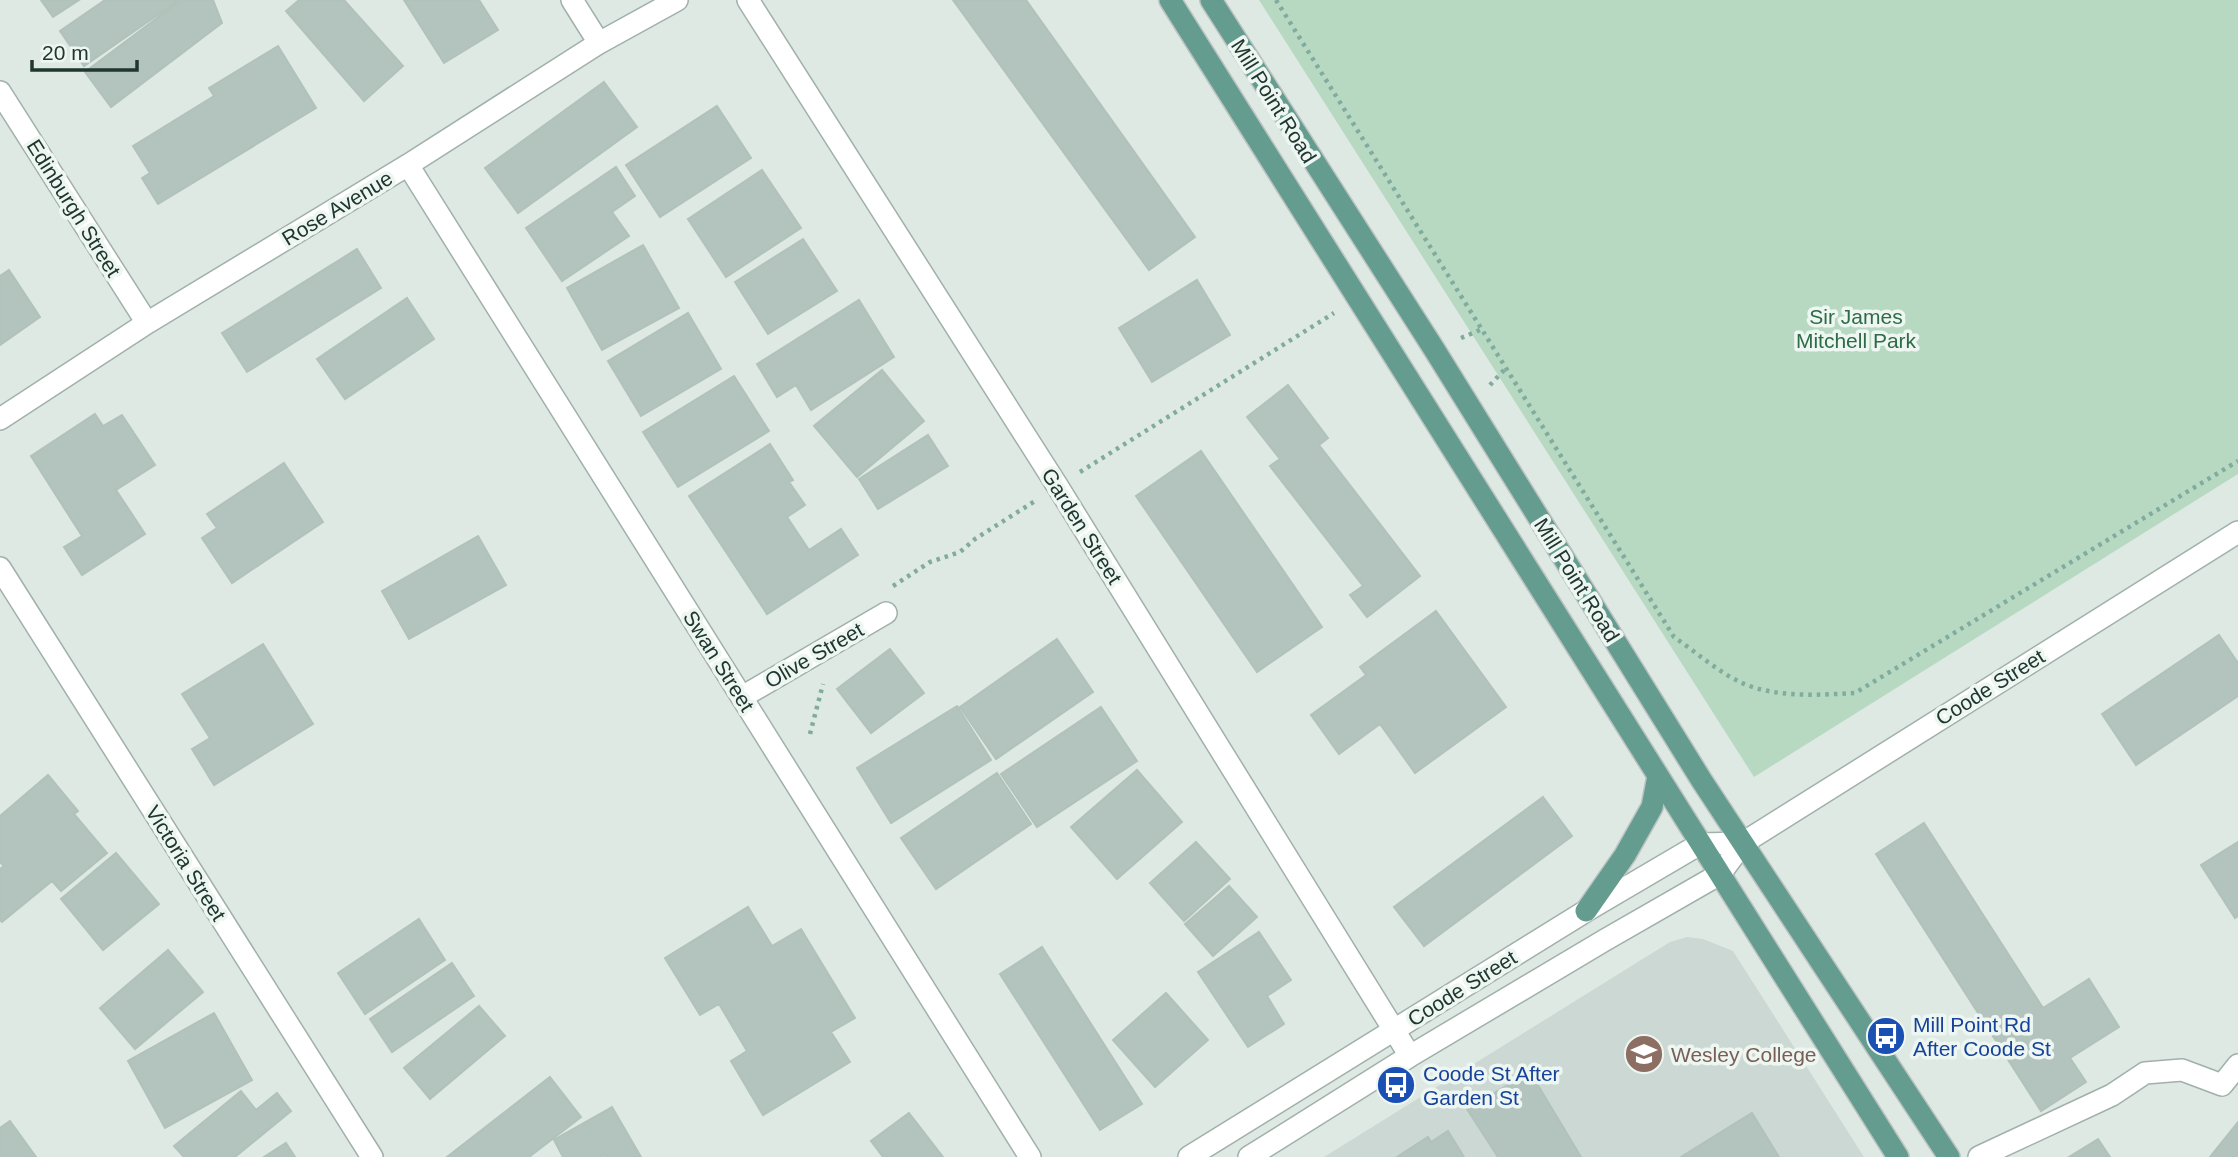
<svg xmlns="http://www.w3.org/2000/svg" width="2238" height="1157" viewBox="0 0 2238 1157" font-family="Helvetica,sans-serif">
	<rect width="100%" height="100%" fill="#dee9e4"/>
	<path fill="#ccd8d3" d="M1687,937l16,2 30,12 131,206h-540l346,-215z"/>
	<path fill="#b7d9c1" d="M1259,0h979v474l-484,303z"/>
	<path fill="#b3c3bd" stroke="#b1c2bb" stroke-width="2" d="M41,0h38l-26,17z
		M105,0h74l-95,66 -24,-35z
		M181,0h32l9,23 -111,84 -26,-35z
		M299,0h45l59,66 -39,35 -78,-90z
		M404,0h75l19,30 -54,33z
		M953,0h73l169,237 -46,33z
		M278,46l38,62 -158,96 -16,-26 8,-5 -17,-27 81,-50 -5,-8z
		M604,82l33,45 -119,86 -33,-45z
		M717,106l34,52 -91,59 -34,-52z
		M616,167l19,29 -23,16 17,24 -67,45 -36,-53z
		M762,170l39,58 -75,49 -38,-58z
		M803,239l34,52 -69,43 -33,-52z
		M643,245l36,63 -77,42 -35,-62z
		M357,249l24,39 -134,84 -25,-39z
		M9,270l31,47 -40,28v-69z
		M1197,280l33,55 -78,47 -33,-54z
		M407,298l27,41 -89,60 -28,-40z
		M859,300l35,57 -83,53 -15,-25 -19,12 -20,-33z
		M688,313l33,56 -80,47 -33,-55z
		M882,370l42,51 -67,56 -43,-51z
		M734,376l35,55 -91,56 -35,-55z
		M1288,385l40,53 -9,7 101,131 -53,41 -17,-22 13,-9 -93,-120 10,-7 -33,-42z
		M95,414l8,12 19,-11 33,50 -39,25 29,44 -63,41 -18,-28 18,-11 -51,-80z
		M928,435l20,31 -70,43 -19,-30z
		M770,444l23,36 -4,2 16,23 -18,12 22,33 32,-21 17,26 -91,59 -78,-118z
		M1201,451l121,176 -65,45 -121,-176z
		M284,463l39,59 -91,61 -30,-45 15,-10 -10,-14z
		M478,536l28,49 -97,54 -27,-48z
		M1436,611l70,96 -91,66 -35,-49 -41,30 -28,-39 55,-40 -6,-8z
		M2219,635l19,28v33l-102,69 -34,-51z
		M1057,639l36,53 -97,67 -36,-52z
		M263,644l50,80 -99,61 -22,-36 18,-11 -28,-44z
		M890,649l34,44 -53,40 -34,-44z
		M957,706l34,54 -100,63 -34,-55z
		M1101,707l36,54 -100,66 -36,-53z
		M1137,770l45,52 -65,57 -46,-52z
		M997,773l34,51 -95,65 -35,-51z
		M48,775l30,36 -4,3 33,39 -46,38 -9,-10 -50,41 -2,-2v-51l4,-3 -4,-4v-46z
		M1543,797l29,39 -148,110 -30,-39z
		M1924,823l119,185 46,-29 30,48 -49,31 16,24 -45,29 -165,-257z
		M1196,842l34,37 -46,42 -34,-38z
		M2238,842v74l-3,2 -34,-53z
		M116,853l43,51 -56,46 -42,-51z
		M1229,886l28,31 -44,39 -28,-32z
		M748,907l24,39 29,-17 54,89 -24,14 19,30 -87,53 -32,-54 16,-10 -28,-47 -19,11 -35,-57z
		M419,919l26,41 -80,54 -27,-41z
		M1259,932l32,48 -24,16 17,28 -36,23 -50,-75z
		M1042,947l100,157 -42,26 -100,-156z
		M168,950l35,42 -68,57 -35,-41z
		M452,963l22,33 -82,56 -22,-33z
		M1166,993l42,47 -53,47 -42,-47z
		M479,1006l26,30 -75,63 -26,-31z
		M214,1013l38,67 -87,48 -37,-67z
		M1530,1072l51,85h-83l-31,-48z
		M550,1077l31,40 -52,40h-82z
		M241,1091l15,19 21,-17 14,18 -56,46h-51l-10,-11z
		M612,1107l29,50h-36l-1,-2 -4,2h-37l-9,-17z
		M909,1113l34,44h-60l-12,-16z
		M1752,1113l27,44h-98z
		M10,1121l26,36h-36v-29z
		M2238,1122v35h-28z
		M1448,1131l16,26h-67l31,-20 3,5z
		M2098,1139l12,18h-41z
		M286,1143l9,14h-31z"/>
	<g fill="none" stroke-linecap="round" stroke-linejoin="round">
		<g stroke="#a1b0ab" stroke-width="24">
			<path id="minor" d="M572,0l27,43
				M748,0l310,487 352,569
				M0,92l147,231
				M408,165l622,992
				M0,419l147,-96 261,-158 191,-122 78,-43
				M0,568l372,589
				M742,697l144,-84
				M1189,1157l397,-246 114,-67 43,-1
				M1249,1157l161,-101 195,-116 115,-66 23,-31 495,-311
				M1979,1157l133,-62 33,-22 37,-3 40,15 16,-20"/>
		</g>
		<g stroke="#bcc3c1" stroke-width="24">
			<path id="major" d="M1170,0c244,385 484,772 728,1157
				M1211,0l223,349 268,432 247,376
				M1586,911l39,-56 27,-48 6,-31"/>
		</g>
		<path stroke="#80ab9e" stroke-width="4.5" stroke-dasharray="3.5 5" stroke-linecap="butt" d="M1276,0l398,637c22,15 44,35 68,46 34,15 77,12 113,10l383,-232
			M1461,338l19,-8
			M1490,385l16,-17
			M1080,472l254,-159
			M893,586l37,-24 30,-10 15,-13 60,-38
			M810,734l13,-50"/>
		<use href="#minor" stroke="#fff" stroke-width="21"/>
		<use href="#major" stroke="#649c8f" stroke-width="21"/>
	</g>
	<defs>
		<g id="bus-disc" transform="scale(2.0125)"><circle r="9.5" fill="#1a4fb4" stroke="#eef6f2"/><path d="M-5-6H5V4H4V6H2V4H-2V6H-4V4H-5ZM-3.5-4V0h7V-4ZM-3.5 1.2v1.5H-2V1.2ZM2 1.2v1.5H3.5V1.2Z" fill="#fff"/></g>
		<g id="school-disc" transform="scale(2.0125)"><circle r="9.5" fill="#8d6e63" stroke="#eef6f2"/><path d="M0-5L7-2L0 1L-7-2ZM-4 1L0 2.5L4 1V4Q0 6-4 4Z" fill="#fff"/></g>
	</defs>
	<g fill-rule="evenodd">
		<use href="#bus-disc" x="1886" y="1036"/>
		<use href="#school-disc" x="1644" y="1054"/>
		<use href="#bus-disc" x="1396" y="1085"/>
	</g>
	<g text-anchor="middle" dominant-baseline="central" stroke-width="7" stroke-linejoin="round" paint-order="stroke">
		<g font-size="21" fill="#203731" stroke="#eef6f2">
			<text transform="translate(1274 101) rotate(58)">Mill Point Road</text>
			<text transform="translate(74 208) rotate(58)">Edinburgh Street</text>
			<text transform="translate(337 208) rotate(-31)">Rose Avenue</text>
			<text transform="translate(1082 526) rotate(58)">Garden Street</text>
			<text transform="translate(1577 580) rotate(58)">Mill Point Road</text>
			<text transform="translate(814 655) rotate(-30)">Olive Street</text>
			<text transform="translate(719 661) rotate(58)">Swan Street</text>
			<text transform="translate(1990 687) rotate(-32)">Coode Street</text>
			<text transform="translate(186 863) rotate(58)">Victoria Street</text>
			<text transform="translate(1462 988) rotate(-32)">Coode Street</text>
		</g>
		<g font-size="21" fill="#2d6c46" stroke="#eef6f2">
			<text x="1856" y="316">Sir James<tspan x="1856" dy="24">Mitchell Park</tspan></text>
		</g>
		<g font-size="21" fill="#164399" stroke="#eef6f2" text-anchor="start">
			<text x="1913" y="1024">Mill Point Rd<tspan x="1913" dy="24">After Coode St</tspan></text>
			<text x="1423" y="1073">Coode St After<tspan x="1423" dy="24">Garden St</tspan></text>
		</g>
		<g font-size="21" fill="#785e54" stroke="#eef6f2" text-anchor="start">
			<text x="1671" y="1054">Wesley College</text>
		</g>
	</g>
	<path d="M32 60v10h105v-10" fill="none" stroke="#203731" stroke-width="3.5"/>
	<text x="42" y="60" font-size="21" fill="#203731" stroke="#eef6f2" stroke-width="5" paint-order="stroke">20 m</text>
</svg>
